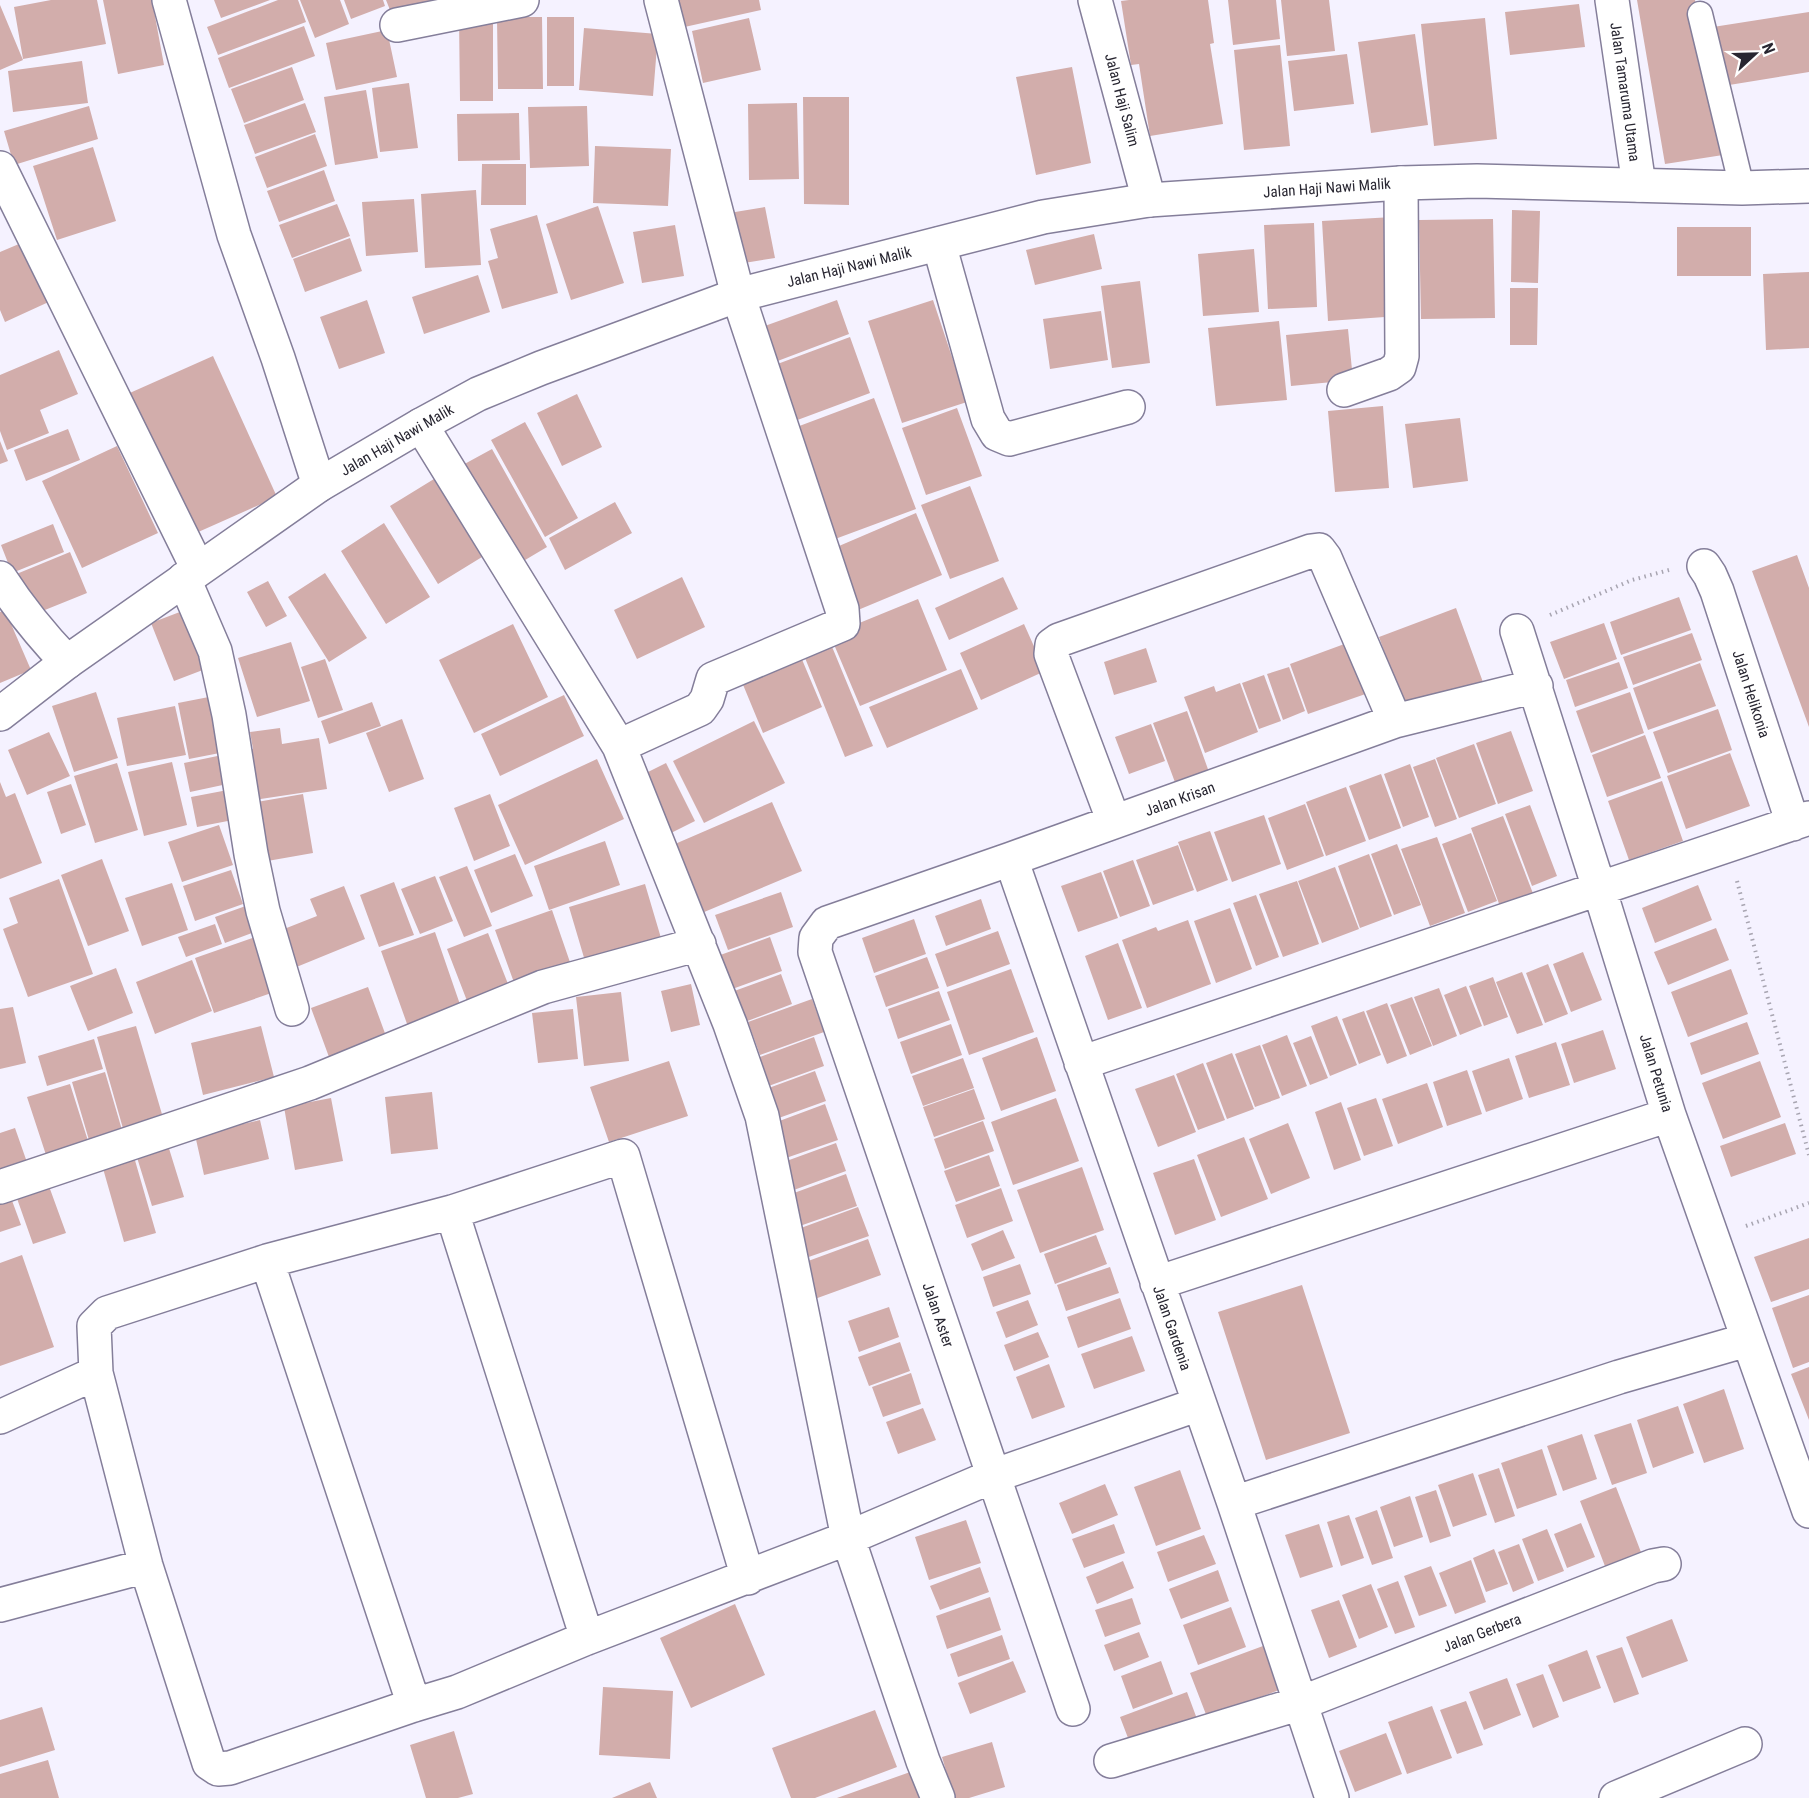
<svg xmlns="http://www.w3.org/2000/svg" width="1809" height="1798" viewBox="0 0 1809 1798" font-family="'Roboto Condensed',sans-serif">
	<rect width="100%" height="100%" fill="#f5f2ff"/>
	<path fill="#d2adab" d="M51,0h46l9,44 -83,15 -9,-52z
		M103,0h49l12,65 -46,9z
		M214,0h56l-49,18z
		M278,0h20l8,22 -88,33 -11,-28z
		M300,0h40l9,24 -34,14z
		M344,0h39l2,6 -34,13z
		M386,0h61l-53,20z
		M674,0h85l2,10 -81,18z
		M1129,0h79l6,43 -4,1 13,80 -73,12 -11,-72 -8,1 -10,-64z
		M1228,0h48l4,39 -47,6z
		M1281,0h48l6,51 -48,5z
		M1637,0h58l28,155 -58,9z
		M1579,4l6,43 -75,8 -5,-43z
		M0,5l23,55 -23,10z
		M1809,12v60l-86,14 -10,-59z
		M493,16v85h-33l-1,-84z
		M497,17h45l1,72h-45z
		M547,17h27v69h-27z
		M749,18l12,52 -58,13 -11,-52z
		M1485,18l12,121 -63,7 -13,-122z
		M304,26l11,30 -86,32 -11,-30z
		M584,28l74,6 -5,62 -74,-6z
		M387,30l10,47 -61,13 -10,-47z
		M1415,34l13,91 -57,8 -13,-91z
		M1280,45l10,101 -46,4 -10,-100z
		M1347,54l7,50 -60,7 -6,-50z
		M82,61l6,42 -75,9 -5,-41z
		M292,67l12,33 -60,23 -13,-34z
		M1072,67l19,96 -55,12 -20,-98z
		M409,83l9,65 -38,4 -8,-64z
		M366,90l12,68 -43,7 -11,-68z
		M803,97h46v108l-45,-1z
		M305,103l11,29 -61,22 -11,-29z
		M797,103l2,76 -50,1 -1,-76z
		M89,106l9,33 -84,26 -10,-34z
		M587,106l2,60 -59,2 -2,-61z
		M519,113l1,47 -62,1 -1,-47z
		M315,134l12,32 -60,22 -12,-31z
		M595,146l76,3 -3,57 -75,-3z
		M93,147l23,74 -59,19 -24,-74z
		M482,164h44v41h-45z
		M324,170l11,31 -56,21 -12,-31z
		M476,190l5,75 -56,3 -4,-74z
		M414,199l4,53 -52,4 -4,-54z
		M337,204l13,32 -58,22 -13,-33z
		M598,206l26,77 -53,17 -25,-76z
		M765,207l10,51 -37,6 -9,-51z
		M1512,210l28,1 -2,72 -27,-1z
		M537,215l21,78 -56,16 -14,-48 10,-3 -8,-29z
		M1393,217l6,99 -71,5 -6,-100z
		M1493,219l2,99 -74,1 -2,-99z
		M1314,223l3,84 -49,2 -4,-84z
		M675,225l9,51 -42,7 -9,-51z
		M1677,227h74v49h-74z
		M1094,234l8,35 -67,16 -9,-35z
		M350,238l12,33 -57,21 -12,-33z
		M26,241l27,59 -48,22 -5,-12v-58z
		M1254,249l5,63 -56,4 -5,-62z
		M1809,272v76l-43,2 -3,-76z
		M478,275l12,37 -66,22 -12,-37z
		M1140,281l10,82 -38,5 -11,-82z
		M1510,288h28l-1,57h-27z
		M367,300l18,53 -46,16 -19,-52z
		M837,300l12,34 -82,31 -13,-35z
		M933,300l34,102 -65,21 -34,-102z
		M1101,311l7,49 -58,9 -7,-50z
		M1279,321l8,79 -71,6 -8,-78z
		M1348,329l5,51 -62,6 -5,-51z
		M850,337l20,56 -86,32 -20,-56z
		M59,350l19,44 -38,16 9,23 -42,17 -7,-19v-56z
		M213,356l64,141 -90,40 -64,-141z
		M577,394l25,53 -40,19 -25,-53z
		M874,398l42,111 -89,33 -41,-111z
		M1383,406l6,82 -54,4 -7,-81z
		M957,408l25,68 -56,19 -24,-67z
		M1460,418l8,63 -55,7 -8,-64z
		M525,422l53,96 -33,19 -54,-97z
		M68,429l12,31 -54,21 -12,-31z
		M0,441l8,20 -8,3z
		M117,446l41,87 -76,35 -40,-87z
		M492,449l55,98 -32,19 -56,-99z
		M434,479l48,78 -44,27 -48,-78z
		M970,486l29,75 -49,18 -29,-74z
		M615,502l17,31 -67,37 -16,-32z
		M916,513l26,62 -84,35 -26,-61z
		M384,523l46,74 -44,27 -45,-73z
		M53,524l11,28 -52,21 -11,-28z
		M70,552l17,41 -57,23 -16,-41z
		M1797,555l12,33v139l-57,-156z
		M325,573l42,65 -38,24 -41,-65z
		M682,577l23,50 -68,32 -23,-49z
		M1003,577l15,32 -69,31 -14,-32z
		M268,581l19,35 -21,11 -19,-35z
		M1679,597l12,33 -70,25 -11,-33z
		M918,599l29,71 -87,36 -30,-71z
		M1456,608l28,77 -77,29 -28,-77z
		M5,610l26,60 -31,13v-71z
		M185,610l23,58 -34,13 -23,-58z
		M1604,623l13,36 -53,20 -14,-37z
		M513,624l35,73 -74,36 -35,-73z
		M1024,624l21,47 -64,29 -21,-47z
		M1692,633l10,27 -69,25 -10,-28z
		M828,637l45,109 -28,11 -44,-109z
		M1358,639l19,51 -69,24 -18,-50z
		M291,642l19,59 -53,16 -19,-59z
		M1146,648l11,34 -43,13 -10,-33z
		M798,650l24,57 -59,26 -24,-58z
		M325,659l18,51 -25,8 -17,-51z
		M1619,662l9,26 -53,19 -9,-27z
		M1700,663l16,43 -68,24 -15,-42z
		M1289,667l16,44 -22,9 -16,-46z
		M961,669l17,40 -91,39 -18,-41z
		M1264,675l17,46 -22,8 -17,-46z
		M1240,683l18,49 -53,21 -21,-56 30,-11 2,6z
		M96,692l22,66 -44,14 -22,-66z
		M1630,692l14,41 -53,20 -15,-42z
		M219,695l11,56 -41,8 -11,-56z
		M564,695l20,41 -84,40 -19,-42z
		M372,702l9,24 -52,18 -8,-23z
		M175,706l11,49 -59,11 -10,-48z
		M1718,709l14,41 -64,23 -15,-41z
		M1187,711l22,61 -33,13 -23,-62z
		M402,719l22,60 -35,13 -23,-59z
		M754,721l31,62 -81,40 -31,-62z
		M1151,724l14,37 -36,13 -14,-37z
		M280,728l2,16 37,-6 8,51 -80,12 -9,-50 15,-2 -3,-17z
		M1511,731l22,60 -35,13 -22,-61z
		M49,732l21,44 -43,19 -19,-45z
		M1645,735l16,43 -54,19 -15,-42z
		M1474,744l22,60 -37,14 -23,-60z
		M1730,753l20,53 -64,23 -19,-53z
		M227,754l5,29 -42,9 -6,-29z
		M597,759l27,60 -99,46 -27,-60z
		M1435,759l22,60 -22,8 -22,-60z
		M172,762l15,63 -43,11 -16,-64z
		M117,763l21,67 -43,13 -21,-67z
		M666,763l29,58 -30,15 -29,-58z
		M1410,764l19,53 -26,10 -19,-53z
		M1381,774l20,54 -32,12 -20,-54z
		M1662,781l21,60 -54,19 -21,-59z
		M0,782l6,15 9,-4 27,70 -42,16z
		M71,784l15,41 -25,9 -14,-42z
		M1346,787l20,54 -40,15 -20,-54z
		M233,789l5,30 -41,8 -6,-30z
		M303,794l10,59 -57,10 -11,-59z
		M490,794l20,52 -36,15 -20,-53z
		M772,802l30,69 -105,44 -29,-68z
		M1305,804l19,52 -37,14 -19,-52z
		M1530,805l27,71 -25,10 -27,-72z
		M1264,815l17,49 -49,18 -18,-50z
		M1503,816l31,80 -33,13 -30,-81z
		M219,825l14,40 -51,17 -14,-40z
		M1210,831l18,49 -31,12 -19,-50z
		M1471,833l26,68 -29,11 -26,-68z
		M1437,837l28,76 -35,13 -29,-77z
		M605,841l15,44 -71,25 -15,-44z
		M1397,844l24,61 -27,10 -23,-61z
		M1178,845l16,45 -41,15 -17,-45z
		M515,854l18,42 -42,17 -17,-43z
		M1369,854l23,62 -32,12 -22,-62z
		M102,859l27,72 -41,15 -27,-71z
		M1133,860l17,46 -30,11 -17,-46z
		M467,866l25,60 -28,11 -25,-60z
		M1335,867l24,62 -37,14 -24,-62z
		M231,870l12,34 -48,17 -12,-35z
		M1101,872l17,46 -40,14 -17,-46z
		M435,876l18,45 -33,13 -19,-45z
		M59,879l34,95 -65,23 -25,-68 15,-6 -9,-25z
		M1297,881l22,63 -36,13 -24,-63z
		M394,882l20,53 -35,12 -19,-52z
		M172,883l16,47 -46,16 -17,-48z
		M645,884l16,54 -76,23 -16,-54z
		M1698,885l14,35 -57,23 -13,-35z
		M344,886l21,53 -71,29 -15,-37 38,-15 -7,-17z
		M781,892l12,35 -65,23 -13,-35z
		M1256,895l23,62 -23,9 -23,-63z
		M981,899l10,30 -45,17 -11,-30z
		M254,903l9,26 -38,14 -10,-26z
		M1230,908l22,61 -36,14 -22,-62z
		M552,910l20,58 -56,20 -21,-58z
		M914,919l12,35 -52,19 -12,-35z
		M1188,920l23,64 -64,24 -25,-68 34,-13 2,4z
		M215,924l7,20 -36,13 -8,-20z
		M1716,928l13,32 -61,25 -14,-33z
		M998,931l12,33 -63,23 -12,-33z
		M435,932l29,84 -53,19 -30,-84z
		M488,933l22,56 -41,17 -22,-57z
		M264,934l19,55 -69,24 -19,-55z
		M770,937l12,34 -58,21 -12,-34z
		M1118,943l24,65 -34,12 -23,-64z
		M1583,952l19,48 -31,12 -18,-48z
		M927,957l12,31 -53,19 -11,-31z
		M192,960l20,51 -57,23 -19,-52z
		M1548,964l20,50 -23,9 -19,-50z
		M116,968l17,45 -45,18 -18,-45z
		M1011,969l23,63 -65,23 -22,-63z
		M1731,969l17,45 -60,23 -17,-45z
		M1522,972l21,53 -26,9 -21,-52z
		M781,974l11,30 -55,21 -11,-31z
		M1493,977l15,40 -24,9 -15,-40z
		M691,984l9,41 -29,7 -10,-41z
		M1466,986l16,40 -22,9 -16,-40z
		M368,987l18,49 -57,21 -18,-49z
		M1439,988l18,48 -24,10 -19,-49z
		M939,991l11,29 -52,19 -10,-30z
		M621,992l8,69 -45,5 -8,-69z
		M1412,997l20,49 -22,9 -20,-50z
		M812,999l12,33 -64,23 -12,-33z
		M1387,1003l20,53 -20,8 -21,-53z
		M13,1007l13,56 -26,6v-60z
		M573,1009l5,50 -40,4 -6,-50z
		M1364,1011l17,44 -22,9 -17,-45z
		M1337,1016l20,49 -27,11 -19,-50z
		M1747,1022l12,32 -58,21 -11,-32z
		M951,1024l11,31 -51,19 -11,-32z
		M136,1026l28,95 -40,11 -27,-95z
		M261,1026l13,51 -71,18 -12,-52z
		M1603,1030l13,39 -42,14 -13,-39z
		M1287,1035l20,51 -25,10 -20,-51z
		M1311,1036l17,42 -18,7 -17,-42z
		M814,1037l10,29 -61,22 -11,-28z
		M1037,1037l19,54 -55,20 -19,-53z
		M94,1039l9,30 -56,17 -9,-30z
		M1556,1042l14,43 -41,13 -14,-42z
		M1260,1045l20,53 -25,9 -20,-53z
		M1232,1053l22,56 -27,10 -21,-56z
		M963,1058l11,30 -51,18 -11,-30z
		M1509,1058l14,41 -37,13 -14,-41z
		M669,1061l19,55 -79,26 -19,-55z
		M1760,1061l21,56 -58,22 -21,-56z
		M1203,1063l22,57 -27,10 -22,-56z
		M1467,1070l15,44 -35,12 -14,-44z
		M815,1071l11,30 -50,18 -10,-30z
		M105,1072l17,58 -33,10 -17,-58z
		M1174,1075l22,57 -38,15 -23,-58z
		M1427,1083l16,44 -45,17 -16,-45z
		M70,1084l19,60 -42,14 -20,-61z
		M974,1089l11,30 -51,18 -11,-30z
		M432,1092l6,57 -47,5 -6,-57z
		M331,1098l12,63 -48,9 -11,-63z
		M1056,1098l23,63 -66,24 -22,-63z
		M1376,1098l17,48 -29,10 -17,-48z
		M1341,1102l20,58 -27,10 -19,-58z
		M825,1104l13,36 -52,18 -12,-35z
		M260,1120l9,39 -65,16 -9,-40z
		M983,1121l11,30 -49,18 -11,-30z
		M1288,1123l22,55 -39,16 -22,-55z
		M1785,1123l11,31 -65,23 -11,-31z
		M15,1128l14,40 -29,11v-46z
		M1244,1137l24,62 -47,18 -24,-62z
		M167,1142l17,55 -32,9 -17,-55z
		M836,1143l10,28 -55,20 -10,-28z
		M132,1150l24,83 -32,9 -24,-84z
		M989,1155l11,31 -44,16 -12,-31z
		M1194,1159l22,61 -41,15 -22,-62z
		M1082,1167l22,63 -64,23 -23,-63z
		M846,1174l11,32 -63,22 -11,-31z
		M46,1178l20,55 -33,11 -19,-54z
		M7,1187l14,38 -21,7v-42z
		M1001,1188l12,33 -46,17 -12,-33z
		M858,1207l11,29 -69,24 -10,-28z
		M1003,1230l12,28 -33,13 -11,-27z
		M1096,1235l11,29 -52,20 -11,-30z
		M1809,1238v51l-38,13 -17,-45z
		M868,1239l13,36 -69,25 -12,-36z
		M22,1255l32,92 -54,19v-103z
		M1020,1264l11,30 -38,13 -10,-30z
		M1110,1267l9,26 -53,18 -9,-26z
		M1302,1285l48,148 -84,27 -48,-148z
		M1809,1295v67l-16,6 -21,-60z
		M1120,1298l11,31 -53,19 -11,-31z
		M1028,1300l10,25 -32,13 -10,-26z
		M889,1307l10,30 -40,15 -11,-31z
		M1038,1332l11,25 -35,14 -10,-26z
		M1132,1336l13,35 -51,18 -13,-35z
		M900,1342l10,29 -41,15 -11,-29z
		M1049,1364l16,43 -33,12 -16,-42z
		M1809,1367v53l-18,-46z
		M911,1373l10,31 -38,13 -11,-30z
		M1724,1389l20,60 -40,14 -21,-59z
		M1678,1406l16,47 -41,15 -16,-48z
		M923,1408l13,32 -38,14 -12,-32z
		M1631,1423l16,50 -35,12 -18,-50z
		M1582,1434l15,45 -34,12 -16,-45z
		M1542,1449l15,46 -40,14 -16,-46z
		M1499,1468l16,48 -20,7 -17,-48z
		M1180,1470l21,59 -45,17 -22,-59z
		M1473,1473l14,42 -34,12 -15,-42z
		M1105,1484l13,31 -46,19 -13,-31z
		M1616,1487l28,73 -36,14 -28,-73z
		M1436,1490l15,46 -21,7 -15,-46z
		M1410,1496l13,41 -29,10 -14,-40z
		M1377,1510l16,48 -21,7 -17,-47z
		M1349,1515l15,43 -23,8 -14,-44z
		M966,1520l15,43 -52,17 -14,-43z
		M1581,1523l14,34 -28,11 -13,-34z
		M1114,1524l11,29 -41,15 -12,-29z
		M1319,1524l14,43 -33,11 -15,-43z
		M1547,1529l17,42 -26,10 -16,-42z
		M1204,1535l12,29 -48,18 -11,-30z
		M1519,1544l15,39 -21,9 -15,-40z
		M1494,1549l14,35 -22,8 -13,-34z
		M1471,1560l15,42 -31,12 -16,-41z
		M1123,1561l11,27 -37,16 -11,-27z
		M1431,1566l16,40 -28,10 -15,-40z
		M980,1567l9,25 -49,18 -10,-24z
		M1218,1570l11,31 -48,18 -12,-30z
		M1398,1581l17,46 -20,7 -18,-45z
		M1371,1584l17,43 -29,12 -17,-44z
		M990,1597l11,33 -54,19 -11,-33z
		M1132,1598l9,26 -36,13 -10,-27z
		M1339,1600l18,47 -28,11 -18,-48z
		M735,1604l30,71 -74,33 -31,-70z
		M1231,1607l15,40 -48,18 -15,-40z
		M1672,1619l16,42 -46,17 -16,-41z
		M1139,1632l10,25 -35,14 -10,-26z
		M1002,1635l8,24 -52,18 -8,-23z
		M1263,1646l16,44 -72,27 -17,-44z
		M1622,1647l17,47 -25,9 -18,-47z
		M1587,1650l14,38 -38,14 -15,-37z
		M1013,1661l13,31 -56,22 -12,-31z
		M1161,1661l12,33 -40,15 -12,-33z
		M1543,1674l16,43 -26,11 -17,-44z
		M1507,1678l14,37 -37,15 -15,-38z
		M603,1687l70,4 -3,68 -71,-4z
		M1187,1692l13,35 -67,24 -13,-34z
		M1466,1701l17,44 -26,9 -17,-44z
		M1432,1706l20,52 -45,16 -19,-52z
		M42,1707l13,43 -55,17v-47z
		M875,1710l22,57 -82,31h-24l-19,-50z
		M454,1731l19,63 -15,4h-32l-16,-53z
		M1386,1733l16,41 -47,18 -16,-41z
		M992,1742l13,45 -36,11h-15l-12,-41z
		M48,1760l11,38h-59v-24z
		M913,1771l9,27h-85z
		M650,1782l7,16h-45z"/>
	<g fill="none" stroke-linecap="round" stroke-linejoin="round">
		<g stroke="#847e9a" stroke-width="27">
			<path id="service" d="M1700,14l42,174"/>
		</g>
		<g stroke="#847e9a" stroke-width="36">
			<path id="minor" d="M169,0l65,235 44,123 41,127
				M1095,0l54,200
				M1612,0l27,185
				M397,25l125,-25
				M0,168l198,401
				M939,244l49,175 9,15 12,5 119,-32
				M1344,390l45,-16 10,-7 3,-11 -1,-173
				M421,425l198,321 111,278 32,92 86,422 75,223 15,37
				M1704,566l6,9 7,16 76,233
				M0,578c20,31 41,57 67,84
				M184,579l31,72 14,64 22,139 12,57 29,98
				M1517,631l82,257 70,227 140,396
				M619,746l81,-37 7,-10 6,-20 130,-55 -1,-15 -104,-314 -77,-295
				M1114,822l-63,-168 1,-9 7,-5 252,-89 8,-1 6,8 70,163
				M1011,859l223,644 98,295
				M1081,1063l728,-245
				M0,1187l310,-104 233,-96 156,-43
				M452,1212l135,426
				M267,1261l147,444
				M1157,1283l512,-168
				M0,1417l96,-44
				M1234,1503l385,-126 128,-37
				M748,1578l-125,-422 -171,56 -185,49 -160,52 -13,13 2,47 50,193 63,197 9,6 12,-1 184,-63 43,-13 130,-54 261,-100 145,-62 206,-72
				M0,1605l146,-39
				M1073,1709l-258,-757 1,-14 11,-15 184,-64 384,-138 141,-35
				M1111,1761l190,-58 352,-137 11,-2
				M1616,1798l129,-54"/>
		</g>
		<g stroke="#847e9a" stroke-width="36">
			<path id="secondary" d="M0,714l67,-52 252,-177 102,-60 57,-31 63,-26 197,-73 305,-78 106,-17 252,-17 76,-2 265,7 67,-2"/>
		</g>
		<path stroke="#a8a5b1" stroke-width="4" stroke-dasharray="1.5 4.5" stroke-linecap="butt" d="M1550,615l82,-35 37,-10
			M1737,881l72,274
			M1746,1226l63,-23"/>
		<use href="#service" stroke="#fff" stroke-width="24"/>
		<use href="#minor" stroke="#fff" stroke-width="33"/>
		<use href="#secondary" stroke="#fff" stroke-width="33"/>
	</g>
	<g text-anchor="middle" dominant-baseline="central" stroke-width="6" stroke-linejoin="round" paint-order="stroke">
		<g font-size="15" fill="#282631" stroke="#fff">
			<text transform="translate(1625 92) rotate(82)">Jalan Tamaruma Utama</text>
			<text transform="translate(1122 100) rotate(75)">Jalan Haji Salim</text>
			<text transform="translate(1327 188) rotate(-4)">Jalan Haji Nawi Malik</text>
			<text transform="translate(849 267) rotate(-14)">Jalan Haji Nawi Malik</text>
			<text transform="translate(397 440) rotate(-30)">Jalan Haji Nawi Malik</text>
			<text transform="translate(1751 694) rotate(72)">Jalan Helikonia</text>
			<text transform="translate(1180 799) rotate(-20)">Jalan Krisan</text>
			<text transform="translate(1656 1073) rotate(73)">Jalan Petunia</text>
			<text transform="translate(938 1315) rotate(71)">Jalan Aster</text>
			<text transform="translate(1172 1328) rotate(71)">Jalan Gardenia</text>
			<text transform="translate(1482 1633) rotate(-21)">Jalan Gerbera</text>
		</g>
	</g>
	<g transform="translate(1755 54) rotate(68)" stroke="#ffffff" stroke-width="4.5" paint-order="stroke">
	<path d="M0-4.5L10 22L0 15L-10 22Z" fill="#282631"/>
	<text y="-9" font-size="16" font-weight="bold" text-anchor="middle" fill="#282631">N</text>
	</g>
</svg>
